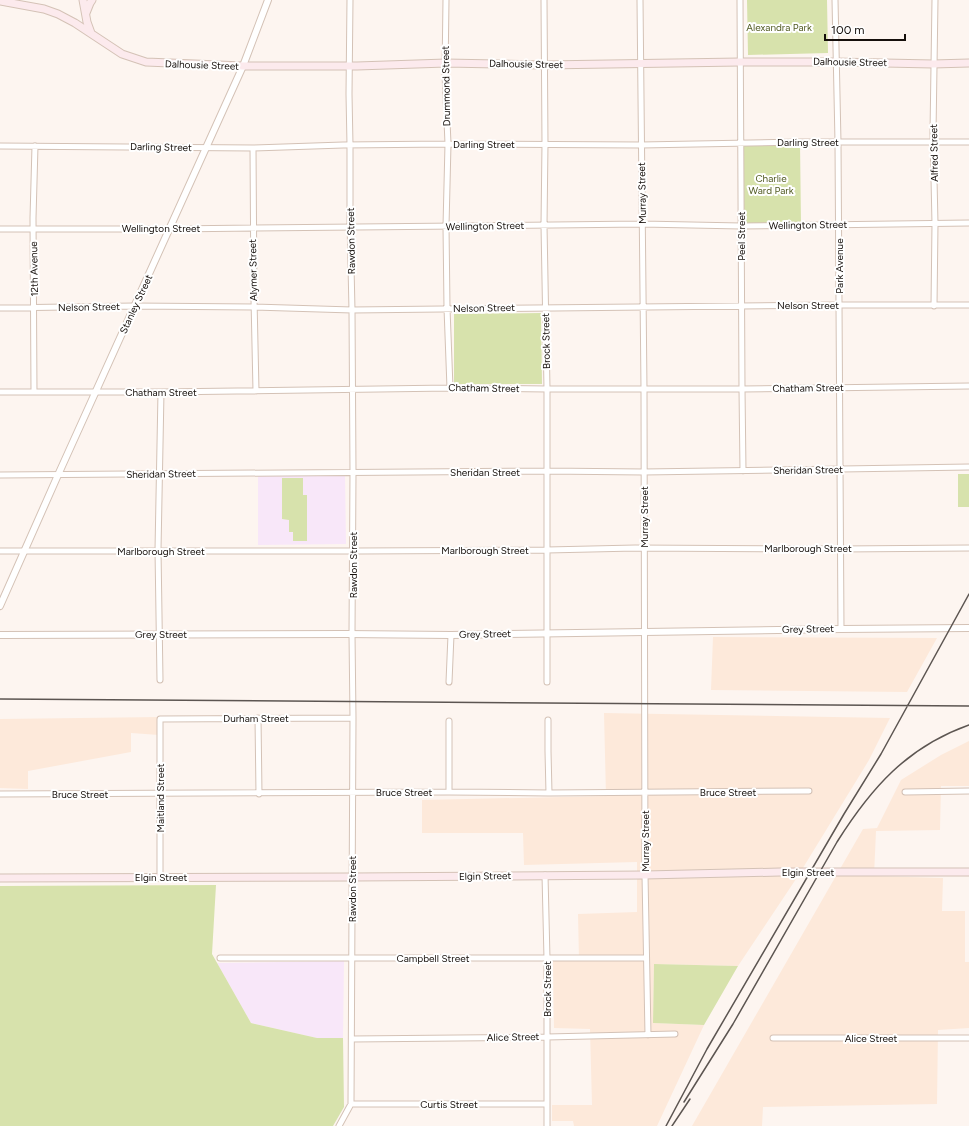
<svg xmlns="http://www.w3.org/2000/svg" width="969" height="1126" viewBox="0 0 969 1126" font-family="Figtree,sans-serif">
	<rect width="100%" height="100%" fill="#fdf5f0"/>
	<path fill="#fde9da" d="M713,637l224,1 -30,54 -196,-2z
		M604,713l286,5 -21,42 -71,116 -60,90 -84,-2 -1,59 51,2 -47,101h-83l-1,-5h-21v-16h40l-2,-76 -36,-1 -1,-68h26l-1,-46 59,-2v-50l-113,3 -1,-32h-101v-33l184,-4z
		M160,717l-1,18 -28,-2v19l-103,19v18l-28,-1v-69z
		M969,741v45h-28l-1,44 -64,1 -2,45 69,2 -1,33h23v51h4v66l-31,2 -1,74 -174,3 -1,19h-70l171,-297 14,-1 24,-48 40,-25z"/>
	<path fill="#f8e7f9" d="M258,475h87l1,69 -88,1z
		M344,961l-1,77h-26l-66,-15 -34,-60z"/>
	<path fill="#d7e2ac" d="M747,0h80l1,53 -80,2z
		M800,142l1,83 -60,1v-83z
		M541,313l1,71h-88v-70z
		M958,474h11v33h-11z
		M282,478h21v17h4v46h-14v-9h-4v-12l-7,-1z
		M216,885l-4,69 39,69 66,15h26l1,69 -11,19h-333v-240z
		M654,964l84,2 -34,59 -51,-2z"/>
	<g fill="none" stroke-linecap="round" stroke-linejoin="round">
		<g stroke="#d4c2b6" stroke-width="7">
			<path id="minor" d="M446,0l-1,73 3,71 -2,82 1,82 3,80
				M544,0l1,144 -1,81 3,164v293
				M640,0l4,389 1,486 3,160
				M740,0l2,389 1,82
				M835,0l3,142 3,487
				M0,146l253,2 90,-3 105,-1 193,1 159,-3h169
				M253,148l1,151 2,92
				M0,229h170l472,-5 99,2 228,-3
				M934,306l1,-82 -2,-91 2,-133
				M0,308l134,-2 120,1 98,3 480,-5h137
				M0,392h161l289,-4 97,1h195l227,-3
				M34,392l-1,-174 2,-72
				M0,475l546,-4 98,1 325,-5
				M0,551h359l188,-1 88,-2 205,1 129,-1
				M160,680l-2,-130 3,-158
				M449,682l2,-47
				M258,718l1,76
				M548,720v31l1,42
				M449,792v-71
				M905,792l64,-1
				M0,794l449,-2 100,1 260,-2
				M545,875l2,84v167
				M160,877v-158l193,-1
				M220,958h426
				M773,1038h196
				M352,1039l195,-2 128,-3
				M351,1104h196
				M339,1126l12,-22 2,-386 -1,-84 1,-161 -1,-163 -2,-89v-76l-1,-51 1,-94"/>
		</g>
		<g stroke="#d4c2b6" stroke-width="8">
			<path id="tertiary" d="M0,606l58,-131 185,-409 25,-66
				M0,635l346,-1 105,1 390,-6 128,-1"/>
		</g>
		<g stroke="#d4c2b6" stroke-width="9">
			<path id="secondary" d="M83,0l4,22 4,11
				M0,1l44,8 14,5 17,9 47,31 24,8 97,4h114l89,-3 98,2 196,-3h96l97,2 36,-1
				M86,13l4,-10 2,-3
				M0,878l353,-1 292,-2 135,-3h189"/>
		</g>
		<use href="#minor" stroke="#fff" stroke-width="5"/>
		<use href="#tertiary" stroke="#fff" stroke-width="6"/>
		<use href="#secondary" stroke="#fceaed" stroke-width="7"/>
		<path stroke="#5c5551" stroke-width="1.5" d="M0,699l969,7
			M684,1102l49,-78 104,-182c34,-54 70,-95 132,-117
			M666,1126l41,-77 137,-235 37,-60 88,-160
			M672,1126l18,-27"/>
	</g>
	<g text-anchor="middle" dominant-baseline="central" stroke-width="4" stroke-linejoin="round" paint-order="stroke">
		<g font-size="10" fill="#525b23" stroke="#fff">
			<text x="779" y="27">Alexandra Park</text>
			<text x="771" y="178">Charlie<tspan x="771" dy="12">Ward Park</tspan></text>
		</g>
		<g font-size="10" fill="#150f0b" stroke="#fff">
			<text transform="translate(850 62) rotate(1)">Dalhousie Street</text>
			<text transform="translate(526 64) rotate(1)">Dalhousie Street</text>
			<text transform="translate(202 65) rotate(2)">Dalhousie Street</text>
			<text transform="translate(446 86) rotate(-91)">Drummond Street</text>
			<text x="808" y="142">Darling Street</text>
			<text x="484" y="144">Darling Street</text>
			<text transform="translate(161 147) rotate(1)">Darling Street</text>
			<text transform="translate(934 153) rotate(-91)">Alfred Street</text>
			<text transform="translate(642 193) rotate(-91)">Murray Street</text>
			<text transform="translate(808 225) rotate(-1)">Wellington Street</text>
			<text transform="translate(485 226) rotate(-1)">Wellington Street</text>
			<text x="161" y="228">Wellington Street</text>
			<text transform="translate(741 236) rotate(-90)">Peel Street</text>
			<text transform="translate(351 241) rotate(-91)">Rawdon Street</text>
			<text transform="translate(839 266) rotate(-90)">Park Avenue</text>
			<text transform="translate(34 269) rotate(-91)">12th Avenue</text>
			<text transform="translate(253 270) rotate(-91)">Alymer Street</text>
			<text transform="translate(136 304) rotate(-65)">Stanley Street</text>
			<text x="808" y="305">Nelson Street</text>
			<text transform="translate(89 307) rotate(-1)">Nelson Street</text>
			<text transform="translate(484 308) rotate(-1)">Nelson Street</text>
			<text transform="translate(546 341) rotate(-91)">Brock Street</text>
			<text transform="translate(484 388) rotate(1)">Chatham Street</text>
			<text transform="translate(808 388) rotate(-1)">Chatham Street</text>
			<text x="161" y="392">Chatham Street</text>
			<text transform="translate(808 470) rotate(-1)">Sheridan Street</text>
			<text x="485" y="472">Sheridan Street</text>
			<text transform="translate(161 474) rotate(-1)">Sheridan Street</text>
			<text transform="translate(644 517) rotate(-90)">Murray Street</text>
			<text x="808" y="548">Marlborough Street</text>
			<text x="485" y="550">Marlborough Street</text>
			<text x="161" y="551">Marlborough Street</text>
			<text transform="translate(353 565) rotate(-90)">Rawdon Street</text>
			<text transform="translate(808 629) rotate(-1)">Grey Street</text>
			<text x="161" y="634">Grey Street</text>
			<text transform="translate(485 634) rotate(-1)">Grey Street</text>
			<text x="256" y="718">Durham Street</text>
			<text x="404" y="792">Bruce Street</text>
			<text x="728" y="792">Bruce Street</text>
			<text x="80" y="794">Bruce Street</text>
			<text transform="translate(160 798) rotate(-90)">Maitland Street</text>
			<text transform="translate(645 841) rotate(-90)">Murray Street</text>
			<text x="808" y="872">Elgin Street</text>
			<text transform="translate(485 876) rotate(-1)">Elgin Street</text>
			<text x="161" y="877">Elgin Street</text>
			<text transform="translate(352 889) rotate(-90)">Rawdon Street</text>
			<text x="433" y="958">Campbell Street</text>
			<text transform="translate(547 989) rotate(-90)">Brock Street</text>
			<text transform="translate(513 1037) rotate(-1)">Alice Street</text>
			<text x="871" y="1038">Alice Street</text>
			<text x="449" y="1104">Curtis Street</text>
		</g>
	</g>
	<path d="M825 34v6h80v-6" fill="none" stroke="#150f0b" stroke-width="2"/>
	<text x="831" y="34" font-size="12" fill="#150f0b" stroke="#ffffff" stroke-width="3" paint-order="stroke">100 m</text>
</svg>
